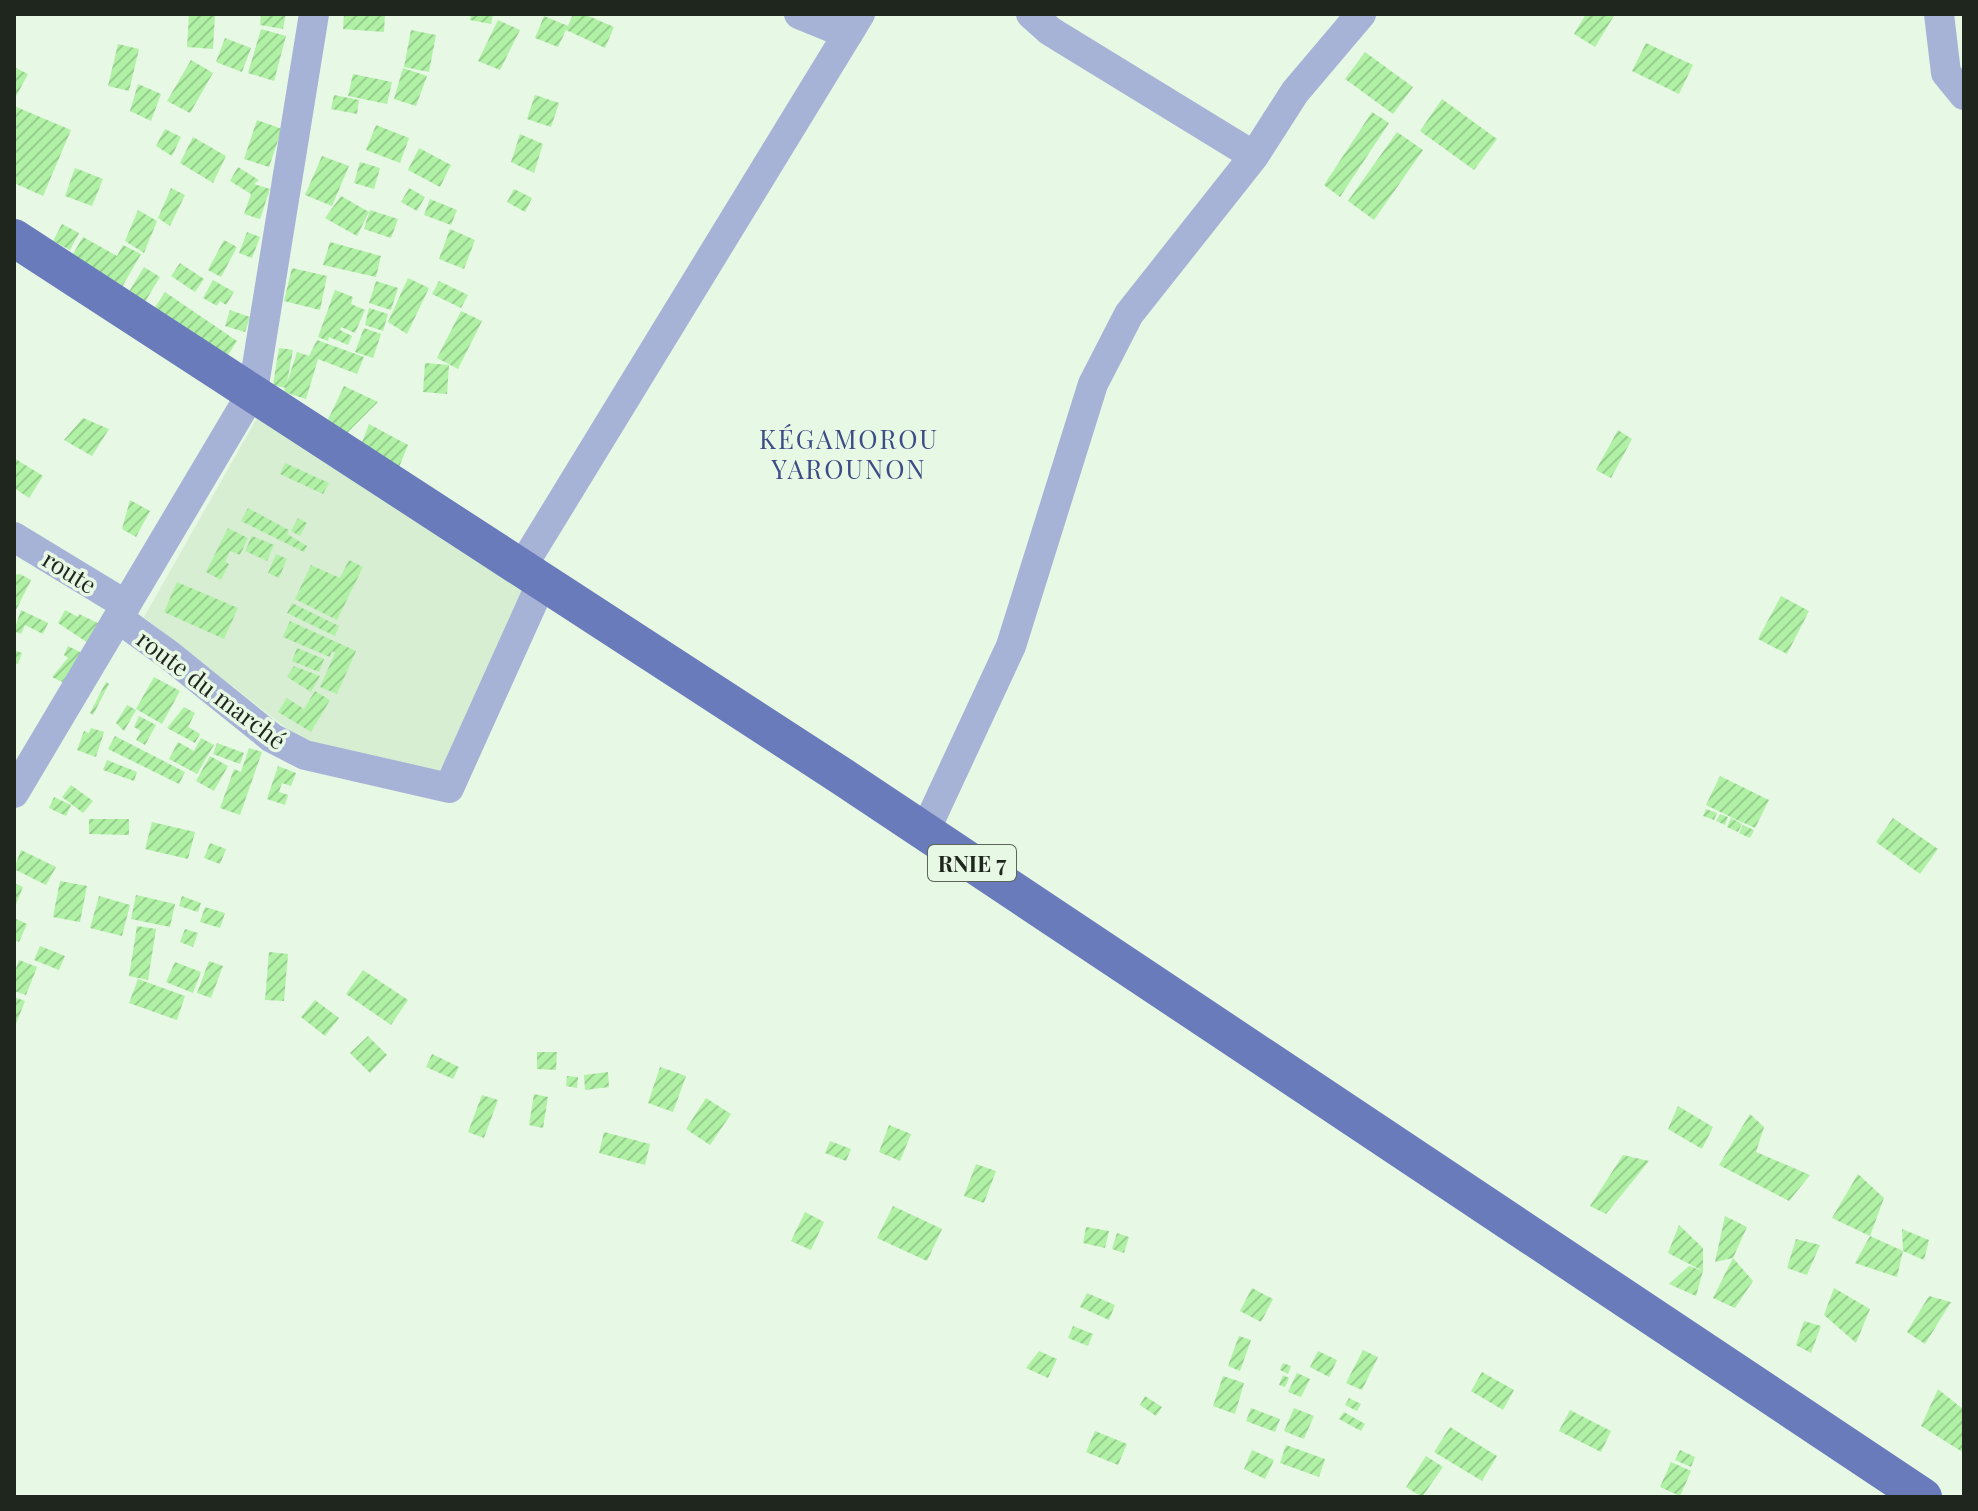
<svg xmlns="http://www.w3.org/2000/svg" width="1978" height="1511" viewBox="0 0 1978 1511" font-family="'Playfair Display',serif">
	<defs>
		<pattern id="building-hatch" width="6" height="6" patternUnits="userSpaceOnUse" patternTransform="scale(2)"><rect width="6" height="6" fill="#b0f1a6"/><path d="M-1 1l2-2M0 6l6-6M5 7l2-2" fill="none" stroke="#97ce8e"/></pattern>
	</defs>
	<rect width="100%" height="100%" fill="#e7f8e4"/>
	<path fill="#d7eed3" d="M261,411l265,180 -86,181 -121,-27 -29,-14 -146,-114z"/>
	<path fill="url(#building-hatch)" d="M189,14h26l-2,35 -26,-2z
		M261,14h25l-3,15 -23,-4z
		M344,14h41l-1,18 -41,-3z
		M471,14h22l-2,10 -21,-4z
		M573,14h11l30,13 -9,21 -39,-18 -8,17 -23,-9 9,-22 24,10z
		M1586,14h29l-20,33 -21,-13z
		M498,20l22,10 -20,40 -22,-9z
		M261,29l25,7 -12,45 -26,-8z
		M411,30l25,5 -7,37 -25,-5z
		M225,38l26,10 -9,24 -26,-10z
		M1646,43l47,22 -14,29 -47,-23z
		M118,44l21,5 -10,42 -21,-5z
		M1365,52l48,35 -20,27 -48,-35z
		M191,60l22,13 -23,40 -23,-12z
		M14,67l14,7 -14,26z
		M403,68l24,8 -11,30 -22,-7z
		M353,74l39,8 -5,22 -39,-8z
		M138,84l23,10 -10,27 -21,-10z
		M334,95l25,5 -2,14 -26,-5z
		M535,95l24,8 -8,24 -24,-8z
		M1442,99l55,40 -23,31 -54,-39z
		M14,106l57,24 -28,66 -29,-13z
		M1372,112l17,11 -49,74 -16,-12z
		M257,120l25,9 -13,38 -25,-8z
		M376,125l33,13 -9,25 -34,-13z
		M165,129l16,8 -9,19 -16,-10z
		M1397,132l26,18 -49,70 -26,-19z
		M520,134l23,10 -9,29 -23,-11z
		M193,137l33,19 -13,27 -33,-20z
		M419,148l32,17 -11,22 -32,-17z
		M322,156l27,10 -17,40 -27,-11z
		M360,162l20,6 -6,21 -20,-6z
		M238,167l21,13 -5,4 16,5 -10,30 -16,-5 7,-20 -21,-13z
		M75,168l28,11 -11,27 -27,-10z
		M171,188l14,7 -15,31 -12,-8z
		M409,188l16,9 -8,14 -16,-9z
		M514,189l18,9 -7,14 -18,-10z
		M341,196l28,16 -12,24 -32,-18z
		M430,199l27,11 -6,15 -27,-10z
		M138,210l19,11 -13,32 -19,-12z
		M370,210l28,9 -7,19 -27,-9z
		M62,224l17,9 -9,17 -17,-9z
		M450,229l25,11 -11,29 -25,-10z
		M247,232l13,5 -8,21 -13,-5z
		M83,237l34,19 6,-11 18,9 -19,33 -52,-28z
		M224,240l13,7 -16,30 -13,-7z
		M330,242l51,14 -5,21 -53,-12z
		M180,263l24,16 -9,13 -24,-16z
		M144,267l16,10 -20,33 -16,-10z
		M292,268l35,8 -7,34 -36,-9z
		M408,278l21,10 -22,46 -19,-12z
		M213,280l21,12 -8,13 -6,-4 -3,5 -14,-8z
		M376,281l22,7 -7,22 -22,-7z
		M439,281l29,14 -7,13 -29,-14z
		M335,290l18,7 -2,7 14,6 -10,23 -14,-6 -1,3 12,6 -4,9 -19,-8 -1,4 -10,-4z
		M165,292l72,49 -15,23 -72,-49z
		M369,308l19,6 -5,17 -18,-6z
		M230,310l20,7 -5,15 -20,-6z
		M461,311l21,10 -24,48 -21,-11z
		M364,328l17,6 -8,24 -18,-6z
		M317,340l47,17 -7,17 -39,-15 -12,40 -22,-7 13,-40 12,4z
		M279,348l14,2 -7,38 -13,-3z
		M425,363l24,2 -2,29 -24,-2z
		M344,386l34,16 -36,36 -18,-10z
		M83,418l26,11 -17,27 -28,-16z
		M369,424l39,21 -11,27 -38,-22z
		M1618,430l14,9 -21,39 -15,-8z
		M14,458l29,18 -14,22 -15,-10z
		M285,463l44,20 -6,11 -43,-20z
		M130,500l20,11 -14,26 -14,-8z
		M248,508l41,22 -2,4 20,12 -3,6 -63,-31z
		M298,518l9,5 -7,13 -9,-5z
		M228,528l20,10 -8,17 -10,-4 -5,11 4,2 -8,16 -15,-8z
		M252,536l22,9 -7,16 -22,-10z
		M276,554l11,5 -8,19 -11,-5z
		M349,560l14,7 -26,53 -42,-21 16,-34 29,13z
		M20,574l11,6 -17,34v-39z
		M177,582l61,26 -14,31 -60,-27z
		M1781,596l28,15 -22,43 -29,-15z
		M292,603l47,23 -4,10 -48,-23z
		M21,610l27,13 -5,11 -18,-9 -4,9 -7,-3z
		M65,610l13,7 1,-3 29,14 -20,15 -30,-20z
		M290,621l66,30 -19,43 -17,-7 15,-34 -3,-2 -2,6 -47,-20z
		M68,646l14,7 -16,31 -14,-7 16,-19 -4,-3z
		M297,648l27,11 -5,13 -27,-11z
		M14,650l8,3 -4,11 -4,-1z
		M294,666l26,10 -9,16 -24,-15z
		M154,677l26,14 -18,33 -26,-15z
		M106,682l3,2 -16,31 -3,-2z
		M315,691l15,9 -19,32 -33,-20 9,-14 17,11z
		M127,705l9,5 -12,21 -8,-8z
		M184,707l11,6 -7,14 12,7 -5,9 -28,-15z
		M139,716l17,9 -11,20 -9,-5 5,-9 -7,-4z
		M91,728l13,4 -8,25 -19,-7 7,-19 5,2z
		M115,736l70,36 -6,12 -71,-35z
		M201,738l13,7 -17,29 -28,-15 9,-17 16,9z
		M217,743l27,10 -4,11 -27,-10z
		M249,748l13,4 -22,63 -20,-7 14,-39 7,3z
		M210,756l18,10 -14,25 -18,-10z
		M107,760l30,12 -3,9 -31,-11z
		M278,766l18,7 -5,13 -9,-3 -3,9 9,3 -3,10 -18,-6z
		M1720,776l49,24 -14,28 -11,-5 2,-5 -3,5 -37,-18z
		M71,785l22,16 -10,12 -21,-16z
		M54,797l17,8 -5,11 -17,-8z
		M1706,809l11,4 -3,7 -11,-4z
		M1720,814l8,3 -3,8 -9,-4z
		M1731,818l11,6 -4,8 -11,-5z
		M1893,818l45,31 -18,25 -44,-32z
		M89,819h40v16l-40,-1z
		M152,822l43,10 -7,27 -43,-10z
		M1743,825l11,5 -4,8 -11,-5z
		M210,843l16,6 -6,15 -16,-6z
		M21,850l35,17 -10,18 -32,-16z
		M60,881l27,5 -7,36 -27,-5z
		M14,883l9,4 -9,22z
		M136,895l39,9 -5,23 -39,-8z
		M99,896l31,9 -8,31 -32,-8z
		M182,896l19,7 -3,9 -19,-6z
		M205,907l20,6 -5,15 -20,-6z
		M14,918l13,6 -8,18 -5,-2z
		M137,926l19,3 -8,51 -19,-4z
		M185,929l13,4 -5,14 -13,-5z
		M40,946l25,10 -6,14 -25,-10z
		M269,952l19,2 -4,47 -19,-1z
		M19,960l18,7 -11,28 -12,-4v-17z
		M209,961l14,5 -12,32 -14,-5z
		M175,962l26,10 -8,21 -27,-11z
		M363,970l45,30 -17,25 -45,-31z
		M138,979l47,17 -8,24 -48,-17z
		M14,997l11,4 -11,28z
		M315,1000l24,18 -14,18 -24,-19z
		M368,1036l19,19 -17,18 -20,-20z
		M537,1052h20l-1,18 -19,-1z
		M432,1054l27,13 -6,12 -27,-12z
		M660,1067l26,9 -13,36 -25,-9z
		M608,1072l1,15 -24,3 -1,-15z
		M567,1076l11,1 -1,11 -11,-2z
		M534,1094l14,3 -5,31 -14,-3z
		M482,1095l16,5 -14,38 -16,-6z
		M706,1098l25,16 -21,31 -24,-16z
		M1678,1106l35,21 -11,22 -34,-20z
		M1750,1114l14,13 -8,25 54,23 -21,26 -70,-36z
		M889,1125l22,9 -11,27 -21,-9z
		M604,1132l46,12 -5,21 -46,-12z
		M830,1141l21,8 -5,12 -21,-8z
		M1623,1155l26,6 -43,53 -16,-8z
		M976,1164l20,7 -12,32 -20,-7z
		M1858,1174l26,24 -14,38 33,15 -6,26 -42,-14 15,-27 -38,-18z
		M893,1206l49,23 -15,32 -50,-23z
		M805,1212l19,10 -13,28 -20,-9z
		M1725,1216l22,11 -14,31 -18,4z
		M1679,1225l24,23v23l-35,-18z
		M1086,1227l23,4 -4,17 -22,-5z
		M1902,1229l27,11 -5,20 -21,-9z
		M1117,1233l12,4 -5,16 -12,-4z
		M1796,1239l24,6 -13,30 -20,-7z
		M1733,1258l20,23 -18,27 -22,-10z
		M1689,1266l14,5 -7,25 -27,-12z
		M1252,1288l21,11 -12,23 -21,-11z
		M1834,1288l36,21 -14,34 -32,-28z
		M1087,1293l28,12 -6,15 -29,-13z
		M1929,1296l22,6 -26,42 -18,-12z
		M1804,1321l17,5 -10,27 -15,-8z
		M1073,1326l20,8 -5,12 -20,-8z
		M1239,1336l12,4 -11,31 -12,-5z
		M1363,1350l15,7 -16,33 -16,-7z
		M1039,1351l18,8 -9,19 -22,-10z
		M1318,1351l19,9 -8,17 -19,-10z
		M1283,1363l8,3 -3,8 -8,-4z
		M1482,1372l32,18 -11,20 -32,-19z
		M1297,1373l13,6 -9,18 -13,-5z
		M1283,1375l6,3 -4,9 -6,-2z
		M1223,1376l21,7 -9,31 -22,-8z
		M1938,1389l26,21v43l-43,-27z
		M1145,1396l17,11 -6,9 -16,-11z
		M1349,1398l12,6 -4,7 -12,-6z
		M1251,1408l29,11 -5,13 -29,-11z
		M1294,1408l20,8 -10,23 -20,-8z
		M1570,1410l41,21 -10,21 -42,-21z
		M1344,1412l21,12 -4,7 -22,-12z
		M1450,1427l47,29 -15,25 -48,-29z
		M1095,1431l32,13 -9,21 -32,-13z
		M1286,1445l39,14 -6,18 -39,-14z
		M1252,1450l22,10 -9,19 -21,-10z
		M1680,1450l15,7 -4,10 -16,-7z
		M1426,1456l17,11 -21,30 -16,-10z
		M1671,1462l20,9 -11,25 -20,-9z"/>
	<g fill="none" stroke-linecap="round" stroke-linejoin="round">
		<path stroke="#a7b2d7" stroke-width="30" d="M799,14l49,20
			M1031,14l19,17 204,125
			M1939,14l7,59 18,22
			M14,537l112,68
			M520,570l340,-556
			M118,618l51,37 103,83 33,17 144,33 92,-204
			M14,793l239,-402 61,-377
			M925,831l86,-185 82,-262 36,-70 125,-158 41,-64 66,-78"/>
		<path stroke="#6a7bbc" stroke-width="38" d="M14,238l829,539 1080,720"/>
	</g>
	<g text-anchor="middle" dominant-baseline="central" stroke-width="7" stroke-linejoin="round" paint-order="stroke">
		<rect fill="#e7f8e4" stroke="#5b6559" stroke-width="2" x="928" y="845" width="88" height="36" rx="6"/>
		<g font-size="22" font-weight="bold" fill="#1f261e">
			<text x="972" y="863">RNIE 7</text>
		</g>
		<g font-size="24" fill="#1f261e" stroke="#e7f8e4">
			<text transform="translate(70 571) rotate(32)">route</text>
			<text transform="translate(212 689) rotate(37)">route du marché</text>
		</g>
		<g font-size="26" letter-spacing="2" fill="#3d4b87" stroke="#e7f8e4">
			<text x="849" y="438">KÉGAMOROU<tspan x="849" dy="30">YAROUNON</tspan></text>
		</g>
	</g>
	<rect width="1978" height="1511" fill="none" stroke="#1f261e" stroke-width="32"/>
</svg>
